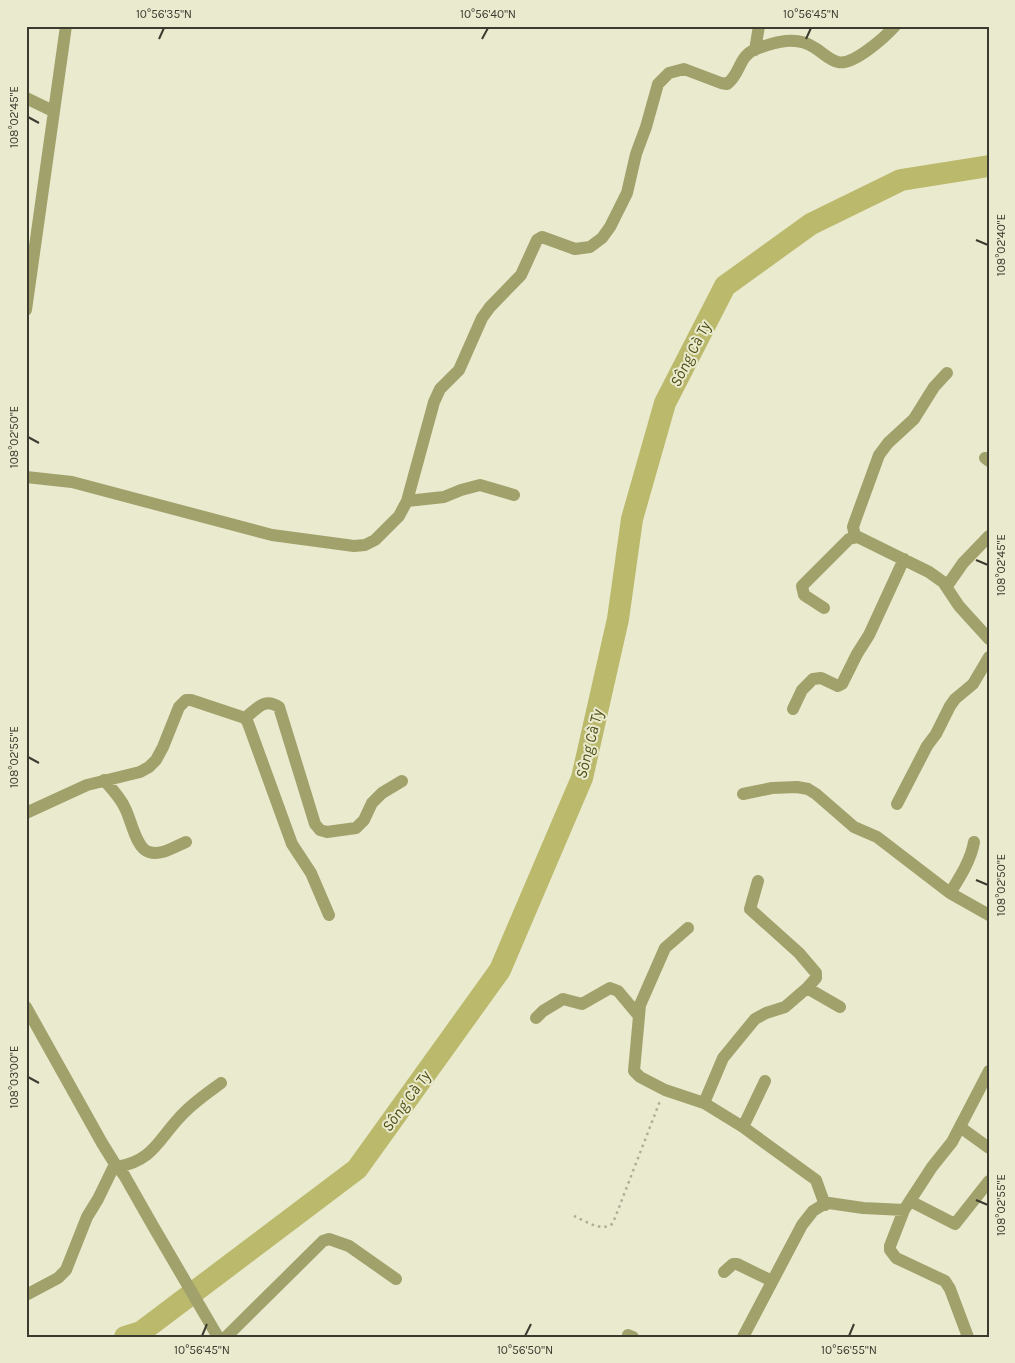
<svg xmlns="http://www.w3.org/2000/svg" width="1015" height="1363" viewBox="0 0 1015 1363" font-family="Karla,sans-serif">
	<rect width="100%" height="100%" fill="#eaeacf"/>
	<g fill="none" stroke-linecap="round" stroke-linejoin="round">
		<path stroke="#bbb96c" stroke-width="22" d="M125,1337l16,-5 216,-163 143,-199 82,-192 36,-159 14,-100 33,-116 60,-117 86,-62 90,-44 88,-14"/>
		<path stroke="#afaf99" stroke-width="2.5" stroke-dasharray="2.5 4" stroke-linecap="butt" d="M574,1216c11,5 29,17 39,7l47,-122"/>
		<path stroke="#a1a16c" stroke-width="12" d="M755,50l4,-24
			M26,98l27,13
			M26,310l40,-284
			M985,458l4,3
			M26,477l46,5 200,53 82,11 11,-1 10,-5 24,-24 8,-15 27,-99 6,-13 19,-19 23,-52 8,-11 31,-32 16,-35 5,-3 33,12 15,-2 12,-9 8,-11 17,-34 9,-39 10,-27 12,-43 11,-11 15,-4 37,14 6,1c14,-10 11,-28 29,-35 19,-7 41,-14 59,-1 7,4 14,12 23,14 15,4 47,-25 57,-36
			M407,501l37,-4 17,-7 19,-5 34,10
			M855,536l-2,-9 2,-6 24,-66 9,-12 26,-24 20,-32 13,-14
			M947,586l16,-23 26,-27
			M824,608l-20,-13 -2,-9 47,-47 9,-2 71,35 14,10 16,24 30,33
			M793,709l9,-19 11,-11 8,-1 17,8 4,-2 15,-30 12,-19 35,-76
			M245,718c12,-9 19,-21 34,-11l36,117 5,6 7,2 29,-4 8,-8 8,-17 10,-10 20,-12
			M104,780c8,9 16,17 21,28 6,11 11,41 24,44 12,4 25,-5 37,-10
			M743,794l29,-6 25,-1 11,2 8,5 38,33 23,10 73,56 39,22
			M897,804l30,-58 9,-12 14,-28 5,-7 18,-15 16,-27
			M26,813l61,-28 53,-13 9,-5 7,-7 7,-13 16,-40 7,-7h5l54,18 3,5 44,121 19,29 18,42
			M758,881l-8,28 49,44 17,20v5l-9,10
			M950,893c10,-16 21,-33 24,-51
			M688,928l-23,20 -25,57 -6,66 6,6 25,13 39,13 39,24 73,53 9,25
			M26,1007l76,136 13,21 9,11 29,51 65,111
			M536,1018l7,-7 20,-12 19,5 28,-16 8,3 21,25
			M704,1103l19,-45 32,-39 11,-6 19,-6 22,-19 33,19
			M743,1127l22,-46
			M960,1127l29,21
			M117,1167c35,-6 40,-25 62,-49 12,-14 27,-24 42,-35
			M910,1201l45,23 34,-43
			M904,1210l-14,36v4l6,8 49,23 5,8 18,48
			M724,1272l9,-8h4l35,17
			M26,1295l32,-17 8,-8 21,-53 11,-18 17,-35
			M628,1335l5,2
			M226,1337l97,-96 6,-2 20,7 47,33
			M743,1337l59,-112 11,-14 8,-5 8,-3 34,5 41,2 28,-43 20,-25 37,-71"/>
	</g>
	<path fill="none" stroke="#3b3b30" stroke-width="2" d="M159,39l5,-11M482,39l6,-11M806,39l5,-11M28,117l11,6M976,240l12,5M28,437l11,6M976,560l12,5M28,757l11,6M976,880l12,5M28,1077l11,6M976,1200l12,5M202,1336l5,-12M525,1336l6,-12M849,1336l5,-12"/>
	<g text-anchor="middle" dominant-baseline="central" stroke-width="4" stroke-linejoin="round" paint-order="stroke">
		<g font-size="16" font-style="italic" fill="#515015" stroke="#eaeacf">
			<text transform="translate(690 354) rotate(-63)">Sông Cà Ty</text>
			<text transform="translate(589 744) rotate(-76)">Sông Cà Ty</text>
			<text transform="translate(406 1101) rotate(-54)">Sông Cà Ty</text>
		</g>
	</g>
	<rect width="1015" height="1363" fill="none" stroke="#eaeacf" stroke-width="55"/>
	<rect x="28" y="28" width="960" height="1308" fill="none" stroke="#3b3b30" stroke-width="2"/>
	<g font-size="12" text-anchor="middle" fill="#3b3b30">
		<text x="164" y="18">10°56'35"N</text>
		<text x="488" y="18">10°56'40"N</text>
		<text x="811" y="18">10°56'45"N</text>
		<text transform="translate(14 117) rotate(-90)" y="4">108°02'45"E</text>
		<text transform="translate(1001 245) rotate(-90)" y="4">108°02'40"E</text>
		<text transform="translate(14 437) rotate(-90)" y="4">108°02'50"E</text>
		<text transform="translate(1001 565) rotate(-90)" y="4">108°02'45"E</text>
		<text transform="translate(14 757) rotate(-90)" y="4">108°02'55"E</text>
		<text transform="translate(1001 885) rotate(-90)" y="4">108°02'50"E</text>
		<text transform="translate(14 1077) rotate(-90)" y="4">108°03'00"E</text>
		<text transform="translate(1001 1205) rotate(-90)" y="4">108°02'55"E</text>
		<text x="202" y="1354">10°56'45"N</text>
		<text x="525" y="1354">10°56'50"N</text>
		<text x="849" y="1354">10°56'55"N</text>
	</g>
</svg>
